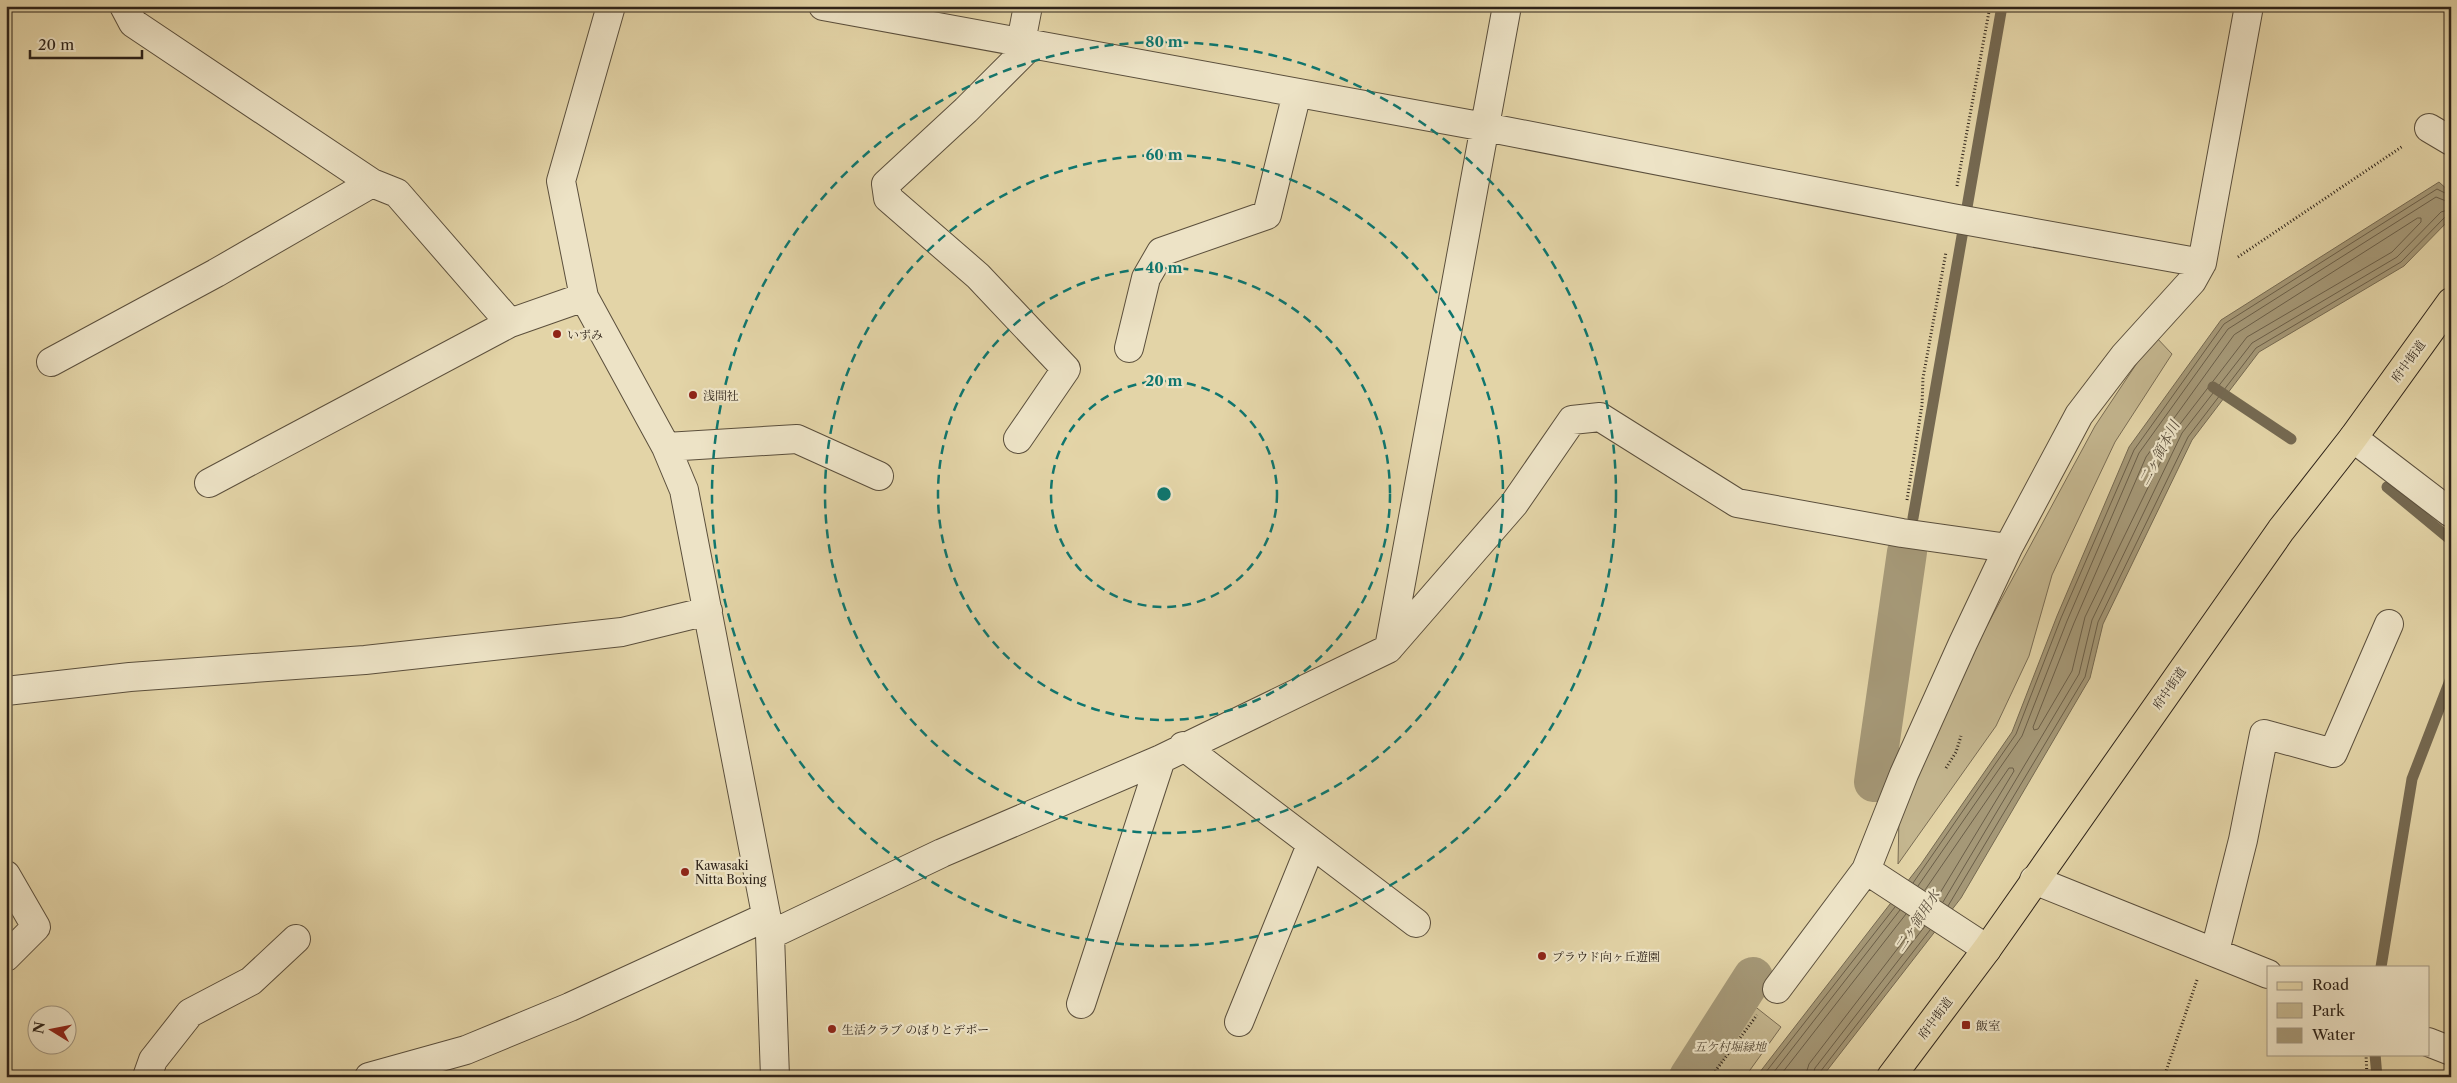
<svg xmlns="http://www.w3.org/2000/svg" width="2457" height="1083" viewBox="0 0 2457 1083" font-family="'Libre Caslon Text','Noto Serif JP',serif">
	<rect width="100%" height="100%" fill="#e3d4a7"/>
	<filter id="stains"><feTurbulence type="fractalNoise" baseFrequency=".004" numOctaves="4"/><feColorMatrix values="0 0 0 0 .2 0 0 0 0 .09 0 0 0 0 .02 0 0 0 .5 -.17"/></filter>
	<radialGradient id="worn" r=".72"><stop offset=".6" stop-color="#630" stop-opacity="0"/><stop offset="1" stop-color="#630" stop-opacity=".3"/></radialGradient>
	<path fill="#c4b68f" stroke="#796c54" d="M2155,336l17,18 -57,88 -63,133 -23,81 -33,70 -98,138 1,-48 84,-183 112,-207z
		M1734,990l47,37 -36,50h-78z"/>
	<path fill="#a59877" stroke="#756951" d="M2439,182l12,11v25l-47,48 -145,86 -67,88 -89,184 -13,54 -129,220 -139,179h-66l165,-213 91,-132 45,-116 72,-169 92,-127z"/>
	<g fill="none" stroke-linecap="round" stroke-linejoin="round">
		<path stroke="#6a5e48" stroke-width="1" d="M2418,218h3v4l-29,30 -145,85 -70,91 -92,189 -13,54 -34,58 -4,1 -1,-3 41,-104 72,-166 88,-122z
			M1913,883l103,-149 45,-116 73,-168 90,-126 213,-135 14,7
			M1918,886l104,-150 45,-115 72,-168 89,-124 208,-132 15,6
			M1925,890l84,-122h4l1,3 -77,127
			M1943,902l136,-228 13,-54 90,-187 70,-90 145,-86 44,-45 10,-3
			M1948,906l137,-229 13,-55 90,-185 68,-89 145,-86 44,-45 6,-2
			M1762,1077l133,-170
			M1770,1077l130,-167
			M1779,1077l127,-163
			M1805,1077l4,-13 109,-142
			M1812,1077l3,-9 110,-142
			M1819,1077l1,-5 110,-142"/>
		<path stroke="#756951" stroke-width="11" d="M2213,387l78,52
			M2387,487l64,53
			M1913,518l89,-512
			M2381,967l31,-188 39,-101
			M2375,1054l2,23"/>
		<path stroke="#a59877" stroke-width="40" d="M1874,782l33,-230
			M1689,1077l64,-100"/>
		<g stroke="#5b4f3c" stroke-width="30">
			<path id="minor" d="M124,6l9,17 239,160 25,10 113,130
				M611,6l-50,175 23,116 82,150 18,43 86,445 5,142
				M823,6l662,121 467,91 250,45
				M1021,42l7,-36
				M2429,128l22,13
				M1129,348l17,-70 15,-26 106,-37 30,-122
				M51,362l165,-89 156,-90
				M2353,438l98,75
				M1018,439l48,-70 -88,-93 -90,-78 -2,-14 80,-74 66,-66
				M666,447l131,-8 82,37
				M209,483l301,-160 74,-26
				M1389,648l118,-642
				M6,691l124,-14 235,-17 257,-28 86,-21
				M1183,746l233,177
				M1866,870l121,79
				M6,875l30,52 -30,30
				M2034,880l234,94
				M770,935l172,-82 219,-94 227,-110 126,-145 58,-84 28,-3 137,86 165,30 106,15
				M2215,951l28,-111 21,-106 69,19 56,-129
				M1777,989l89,-119 38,-96 59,-131 45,-95 71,-133 45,-59 68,-75 10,-18 47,-257
				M1081,1004l80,-245
				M1239,1022l72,-177
				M2428,1042l23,9
				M147,1077l6,-17 37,-47 61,-32 45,-42
				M369,1077l97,-27 104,-43 196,-90"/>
		</g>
		<g stroke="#2e2319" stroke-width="30">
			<path id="major" d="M1891,1077l96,-128 294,-419 72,-92 98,-136"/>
		</g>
		<path stroke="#2e2319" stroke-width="3" stroke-dasharray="1 2.5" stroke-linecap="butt" d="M1957,186l33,-180
			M2238,257l165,-111
			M1907,500l15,-95 1,-27 23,-126
			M1946,768l10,-16 5,-16
			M2366,1054l1,23
			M1711,1077l46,-62
			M2164,1077l33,-97"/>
		<use href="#minor" stroke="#ede3c6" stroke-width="28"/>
		<use href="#major" stroke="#e3d4a7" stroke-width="28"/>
	</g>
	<g fill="none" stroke="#0f766e" stroke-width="2.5" stroke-dasharray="9 6">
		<circle cx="1164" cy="494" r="113"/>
		<circle cx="1164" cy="494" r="226"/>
		<circle cx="1164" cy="494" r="339"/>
		<circle cx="1164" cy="494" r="452"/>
	</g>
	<g fill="#8f2418" stroke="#ede3c6" stroke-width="2">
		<circle cx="557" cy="334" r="5"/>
		<circle cx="693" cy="395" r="5"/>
		<circle cx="685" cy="872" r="5"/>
		<circle cx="1542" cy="956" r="5"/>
		<rect x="1961" y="1020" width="10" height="10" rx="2.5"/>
		<circle cx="832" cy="1029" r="5"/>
	</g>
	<g text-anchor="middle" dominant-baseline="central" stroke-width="4.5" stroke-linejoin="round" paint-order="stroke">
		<g font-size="12" fill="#2e2319" stroke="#ede3c6" text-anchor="start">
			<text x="567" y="334">いずみ</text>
			<text x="703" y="395">浅間社</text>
			<text x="695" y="865">Kawasaki<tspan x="695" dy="14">Nitta Boxing</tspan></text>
			<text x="1552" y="956">プラウド向ヶ丘遊園</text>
			<text x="1976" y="1025">飯室</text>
			<text x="842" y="1029">生活クラブ のぼりとデポー</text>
		</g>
		<g font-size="12" fill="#2e2319" stroke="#ede3c6">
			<text transform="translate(2408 361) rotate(-54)">府中街道</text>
			<text transform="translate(2169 688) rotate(-55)">府中街道</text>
			<text transform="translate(1935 1018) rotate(-53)">府中街道</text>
		</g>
		<g font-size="12" font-style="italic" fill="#544836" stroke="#ede3c6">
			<text x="1730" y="1046">五ケ村堀緑地</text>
		</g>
		<g font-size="14" font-style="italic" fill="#584c3a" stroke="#ede3c6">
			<text transform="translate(2159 453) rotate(-62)">二ヶ領本川</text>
			<text transform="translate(1917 921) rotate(-57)">二ヶ領用水</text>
		</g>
	</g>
	<circle cx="1164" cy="494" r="8" fill="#0f766e" stroke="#ede3c6" stroke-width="2.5"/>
	<g font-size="15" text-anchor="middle" font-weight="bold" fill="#0f766e" stroke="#ede3c6" stroke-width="4.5" stroke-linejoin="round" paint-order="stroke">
		<text x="1164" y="47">80 m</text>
		<text x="1164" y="160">60 m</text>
		<text x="1164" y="273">40 m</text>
		<text x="1164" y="386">20 m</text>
	</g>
	<rect width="2457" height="1083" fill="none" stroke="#e3d4a7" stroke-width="25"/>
	<rect x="8" y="8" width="2442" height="1068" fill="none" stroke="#2e2319" stroke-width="2.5"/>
	<rect x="12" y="12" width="2432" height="1058" fill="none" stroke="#2e2319"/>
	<rect x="2267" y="966" width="162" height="90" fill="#ede3c6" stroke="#a19681"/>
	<rect x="2277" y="982" width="25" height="8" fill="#e3d4a7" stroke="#a19681"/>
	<text x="2312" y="990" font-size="15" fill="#2e2319">Road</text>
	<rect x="2277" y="1003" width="25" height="15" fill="#c4b68f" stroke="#a19681"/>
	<text x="2312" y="1016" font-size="15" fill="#2e2319">Park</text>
	<rect x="2277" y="1028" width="25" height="15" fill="#a59877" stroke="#a19681"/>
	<text x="2312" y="1040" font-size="15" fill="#2e2319">Water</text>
	<g transform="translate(52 1030) rotate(280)"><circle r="24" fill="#ede3c6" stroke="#a19681"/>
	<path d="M0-4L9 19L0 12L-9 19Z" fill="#8f2418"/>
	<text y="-8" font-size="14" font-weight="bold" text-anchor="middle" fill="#2e2319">N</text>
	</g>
	<path d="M30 50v8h112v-8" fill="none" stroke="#2e2319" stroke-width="2.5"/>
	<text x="38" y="50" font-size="15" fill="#2e2319" stroke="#ede3c6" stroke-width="4" paint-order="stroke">20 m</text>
	<rect width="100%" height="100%" filter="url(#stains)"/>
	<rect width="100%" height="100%" fill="url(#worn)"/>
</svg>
